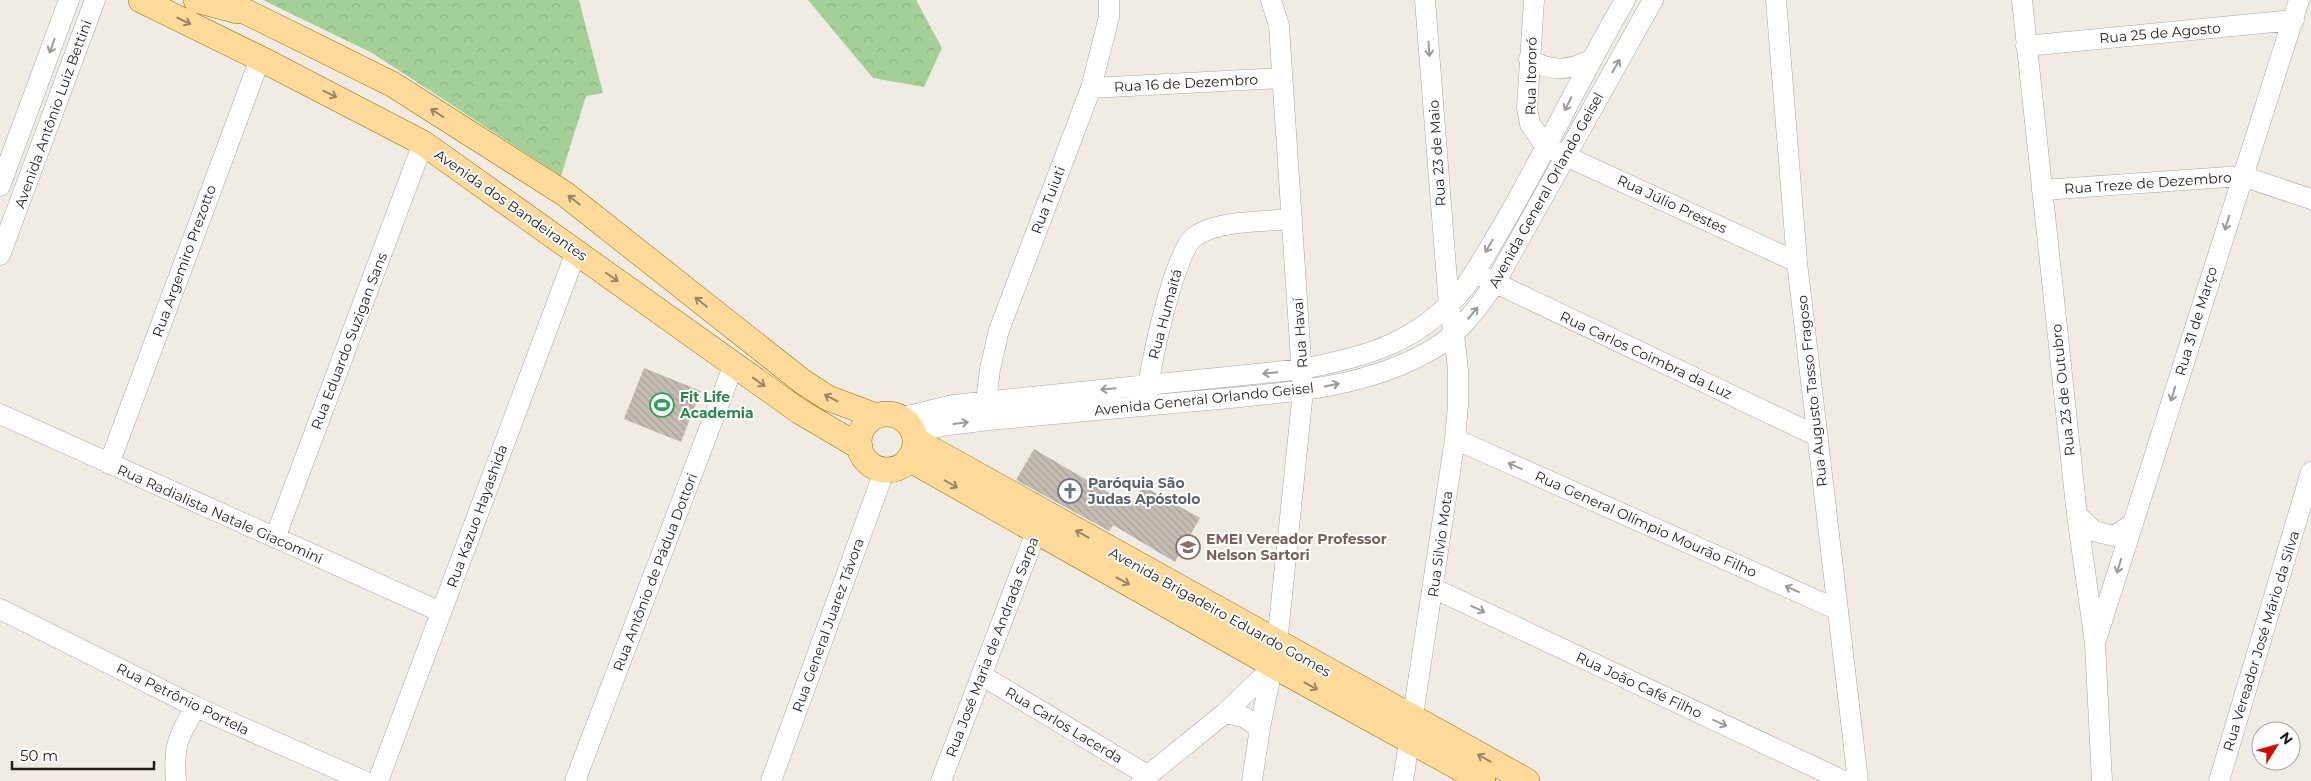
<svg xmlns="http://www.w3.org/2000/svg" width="2311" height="781" font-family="Montserrat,sans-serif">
<defs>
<pattern id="forest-crowns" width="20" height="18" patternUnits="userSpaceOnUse" patternTransform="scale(1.25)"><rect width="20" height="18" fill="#a4d098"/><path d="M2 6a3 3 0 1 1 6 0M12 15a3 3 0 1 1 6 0" fill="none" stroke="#8db283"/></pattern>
<pattern id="building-back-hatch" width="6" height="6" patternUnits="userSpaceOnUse" patternTransform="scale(1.25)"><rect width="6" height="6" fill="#c4bcb3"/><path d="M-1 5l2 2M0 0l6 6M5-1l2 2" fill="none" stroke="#a8a19a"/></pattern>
</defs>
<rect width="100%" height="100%" fill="#f0ece4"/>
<path fill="url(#forest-crowns)" d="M263,0H579L603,93L586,96L561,176L372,53Z
M808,0H916L942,48L924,87L873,78Z"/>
<path fill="url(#building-back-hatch)" d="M644,368L701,391L681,442L624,419Z
M1034,449L1131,506L1143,486L1200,518L1175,562L1113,525L1109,531L1016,480Z"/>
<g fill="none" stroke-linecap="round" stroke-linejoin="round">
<g stroke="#a5a5a5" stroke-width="21">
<path id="minor" d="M1534,0L1527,108L1530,124L1546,147L1797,262
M1776,0L1797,262L1858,781
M2022,0L2077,515L2095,643L2102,781
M2026,46L2294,20
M1529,59C1550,72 1569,71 1590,60
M1091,88L1282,78
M0,186L69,0
M2042,190L2242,176L2311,199
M0,255L95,0
M1483,277L1817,436
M1147,398C1148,371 1174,255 1193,238C1214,220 1264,222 1292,219
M986,401L990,369L999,330L1091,88L1109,17V0
M0,414L441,612
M900,418L953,405L1303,369C1371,355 1418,343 1465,287C1525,196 1570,95 1625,0
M914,433L941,426L989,420C1059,413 1128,407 1197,401C1277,393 1362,391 1433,349C1460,333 1477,309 1495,283L1653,0
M1455,439L1836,609
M109,464L260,59
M2077,515L2094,531L2114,536L2132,524
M275,538L423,143
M1433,588L1844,781
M0,609L196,707L364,781
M2097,637L2299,0
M981,675L1147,775
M1225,713L1244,717L1260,728
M176,781C173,747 178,735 196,707
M378,781L576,252
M575,781L734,364
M771,781L885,469
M941,781L1036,532L1043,520
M1141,781L1225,713L1274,666
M1252,781L1260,728L1277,644L1303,391L1279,26L1271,0
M1403,781L1455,439L1458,405V370L1454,334L1449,306L1425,0
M2219,781L2311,472"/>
</g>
<g stroke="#997000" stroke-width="26">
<path id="major" d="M141,0L265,61L423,143L799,411L860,447
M196,0L237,11
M222,0L392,84L565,194L803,382L828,398L876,416
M859 442a28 28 0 1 1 56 0a28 28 0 1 1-56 0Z
M915,440L1527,781
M909,459L1274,666L1483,781"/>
</g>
<use href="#minor" stroke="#fff" stroke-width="20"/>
<use href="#major" stroke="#feda9a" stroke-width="25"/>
</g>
<defs><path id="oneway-shaft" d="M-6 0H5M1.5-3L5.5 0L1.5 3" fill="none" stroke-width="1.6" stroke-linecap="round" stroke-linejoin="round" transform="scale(1.25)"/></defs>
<g stroke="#998562">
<use href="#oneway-shaft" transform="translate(184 21) rotate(26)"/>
<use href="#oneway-shaft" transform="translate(330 94) rotate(27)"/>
<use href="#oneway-shaft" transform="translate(437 113) rotate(-148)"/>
<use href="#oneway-shaft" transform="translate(574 200) rotate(-141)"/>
<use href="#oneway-shaft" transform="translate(612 277) rotate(35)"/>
<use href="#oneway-shaft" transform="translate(701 302) rotate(-141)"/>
<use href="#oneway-shaft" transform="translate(759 382) rotate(36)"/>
<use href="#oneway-shaft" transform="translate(831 398) rotate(-153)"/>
<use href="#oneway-shaft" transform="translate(951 484) rotate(30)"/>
<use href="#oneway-shaft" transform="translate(1082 534) rotate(-151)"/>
<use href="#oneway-shaft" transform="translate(1123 581) rotate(29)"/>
<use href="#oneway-shaft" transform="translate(1311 686) rotate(29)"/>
<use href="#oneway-shaft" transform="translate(1484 758) rotate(-151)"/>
</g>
<g stroke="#9a9a9a">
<use href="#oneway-shaft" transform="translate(52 46) rotate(110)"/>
<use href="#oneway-shaft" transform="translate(1429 49) rotate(86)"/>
<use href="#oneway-shaft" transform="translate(1616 66) rotate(-61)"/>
<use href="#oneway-shaft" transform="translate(1568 104) rotate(117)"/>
<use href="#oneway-shaft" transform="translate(2227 223) rotate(107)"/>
<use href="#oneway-shaft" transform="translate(1489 246) rotate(120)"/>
<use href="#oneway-shaft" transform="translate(1473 313) rotate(-50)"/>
<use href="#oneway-shaft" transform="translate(1270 373) rotate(174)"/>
<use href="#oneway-shaft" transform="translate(1332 385) rotate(-12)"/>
<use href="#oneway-shaft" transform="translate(1108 389) rotate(175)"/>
<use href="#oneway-shaft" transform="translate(2173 394) rotate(107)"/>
<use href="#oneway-shaft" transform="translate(961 423) rotate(-8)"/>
<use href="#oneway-shaft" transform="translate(1515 466) rotate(-156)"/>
<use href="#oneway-shaft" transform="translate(2119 566) rotate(107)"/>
<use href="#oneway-shaft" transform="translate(1792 589) rotate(-156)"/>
<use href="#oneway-shaft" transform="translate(1478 609) rotate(25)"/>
<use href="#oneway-shaft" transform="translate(1720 723) rotate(25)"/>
</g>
<defs>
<g id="stadium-ring" transform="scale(1.25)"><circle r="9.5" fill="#fff" stroke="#2e9e5b" stroke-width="1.5"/><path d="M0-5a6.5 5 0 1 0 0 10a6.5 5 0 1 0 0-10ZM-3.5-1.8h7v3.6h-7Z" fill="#2e9e5b"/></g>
<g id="church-ring" transform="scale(1.25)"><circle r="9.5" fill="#fff" stroke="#6b7280" stroke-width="1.5"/><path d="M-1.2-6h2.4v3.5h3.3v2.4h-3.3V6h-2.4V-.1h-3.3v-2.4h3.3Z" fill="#6b7280"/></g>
<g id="school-ring" transform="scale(1.25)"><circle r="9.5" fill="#fff" stroke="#8d6e63" stroke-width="1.5"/><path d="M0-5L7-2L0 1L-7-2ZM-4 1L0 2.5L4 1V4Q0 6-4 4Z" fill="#8d6e63"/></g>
</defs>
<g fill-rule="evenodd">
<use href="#stadium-ring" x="662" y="405"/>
<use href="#church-ring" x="1070" y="491"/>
<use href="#school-ring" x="1188" y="547"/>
</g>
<g text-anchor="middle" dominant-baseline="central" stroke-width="4" stroke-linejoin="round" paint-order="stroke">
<g font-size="14" fill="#1e1e1e" stroke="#fff">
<text transform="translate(2160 33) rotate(-5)">Rua 25 de Agosto</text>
<text transform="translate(1531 76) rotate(-89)">Rua Itororó</text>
<text transform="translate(1186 83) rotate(-3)">Rua 16 de Dezembro</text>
<text transform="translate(53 114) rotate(-70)">Avenida Antônio Luiz Bettini</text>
<text transform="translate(1437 153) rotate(-94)">Rua 23 de Maio</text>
<text transform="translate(2148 183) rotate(-4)">Rua Treze de Dezembro</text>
<text transform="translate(1546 190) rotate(-61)">Avenida General Orlando Geisel</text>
<text transform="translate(1048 200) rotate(-69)">Rua Tuiuti</text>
<text transform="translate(1672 204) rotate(25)">Rua Júlio Prestes</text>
<text transform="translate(511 205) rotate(35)">Avenida dos Bandeirantes</text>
<text transform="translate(184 261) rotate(-70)">Rua Argemiro Prezotto</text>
<text transform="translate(1165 314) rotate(-75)">Rua Humaitá</text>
<text transform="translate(2196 321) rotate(-73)">Rua 31 de Março</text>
<text transform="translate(1300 333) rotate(-94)">Rua Havaí</text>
<text transform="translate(349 341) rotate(-69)">Rua Eduardo Suzigan Sans</text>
<text transform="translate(1646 355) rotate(25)">Rua Carlos Coimbra da Luz</text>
<text transform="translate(2063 390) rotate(-96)">Rua 23 de Outubro</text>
<text transform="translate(1812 391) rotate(-96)">Rua Augusto Tasso Fragoso</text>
<text transform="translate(1204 399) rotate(-6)">Avenida General Orlando Geisel</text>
<text transform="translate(220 514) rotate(24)">Rua Radialista Natale Giacomini</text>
<text transform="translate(477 516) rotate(-70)">Rua Kazuo Hayashida</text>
<text transform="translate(1646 524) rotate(24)">Rua General Olímpio Mourão Filho</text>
<text transform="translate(1440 544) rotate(-82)">Rua Silvio Mota</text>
<text transform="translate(655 572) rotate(-69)">Rua Antônio de Pádua Dottori</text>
<text transform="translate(1220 612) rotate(29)">Avenida Brigadeiro Eduardo Gomes</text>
<text transform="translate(828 625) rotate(-70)">Rua General Juarez Távora</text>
<text transform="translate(2261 641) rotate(-73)">Rua Vereador José Mário da Silva</text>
<text transform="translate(992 647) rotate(-69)">Rua José Maria de Andrada Sarpa</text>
<text transform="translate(1639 685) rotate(25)">Rua João Café Filho</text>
<text transform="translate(183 699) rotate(26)">Rua Petrônio Portela</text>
<text transform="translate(1064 725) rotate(31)">Rua Carlos Lacerda</text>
</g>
<g font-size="14" font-weight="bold" fill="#27864d" stroke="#fff" text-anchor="start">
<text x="680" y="397">Fit Life<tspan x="680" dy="16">Academia</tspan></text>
</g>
<g font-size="14" font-weight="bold" fill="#5b616d" stroke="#fff" text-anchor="start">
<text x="1088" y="483">Paróquia São<tspan x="1088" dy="16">Judas Apóstolo</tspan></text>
</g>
<g font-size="14" font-weight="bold" fill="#785e54" stroke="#fff" text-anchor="start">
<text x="1206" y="539">EMEI Vereador Professor<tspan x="1206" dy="16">Nelson Sartori</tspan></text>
</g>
</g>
<g transform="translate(2276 746) rotate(53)"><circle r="24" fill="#ffffff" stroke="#a5a5a5"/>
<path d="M0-4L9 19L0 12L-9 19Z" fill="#cd0e00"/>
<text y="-8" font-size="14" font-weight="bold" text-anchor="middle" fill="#1e1e1e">N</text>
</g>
<path d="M12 761v8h142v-8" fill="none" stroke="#1e1e1e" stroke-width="2.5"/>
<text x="20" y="761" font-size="15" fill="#1e1e1e" stroke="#ffffff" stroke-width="4" paint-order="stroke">50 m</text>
</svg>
